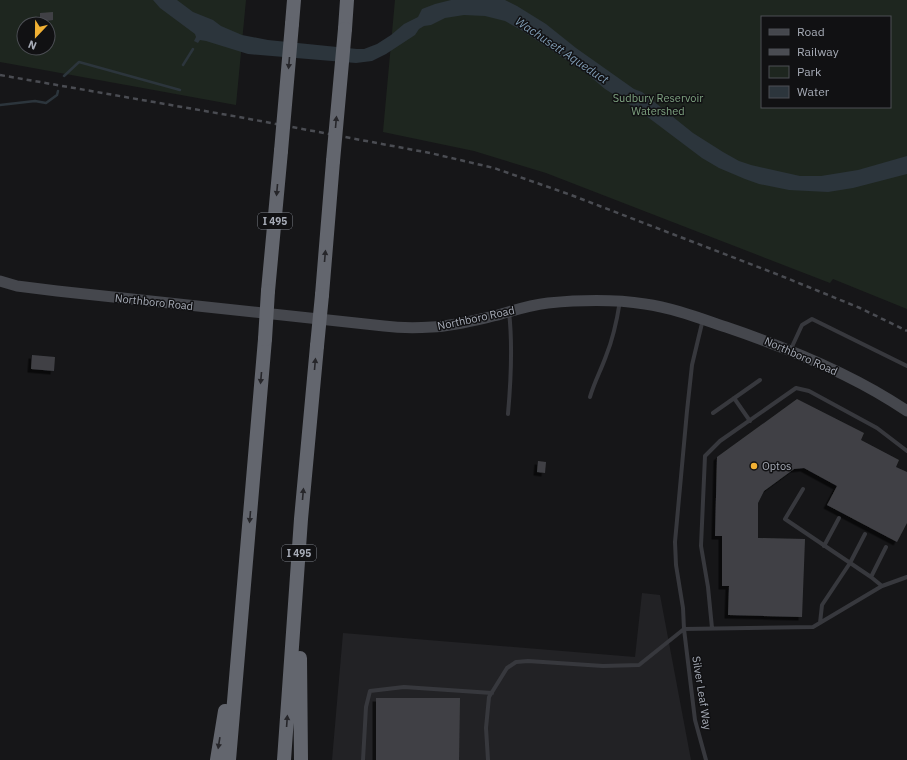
<svg xmlns="http://www.w3.org/2000/svg" width="907" height="760" font-family="'IBM Plex Sans',sans-serif">
<defs>
<filter id="shadow"><feDropShadow dx="-3.5" dy="3.5" stdDeviation="0" flood-color="#0009"/></filter>
</defs>
<rect width="100%" height="100%" fill="#161618"/>
<path fill="#222225" d="M642,593L660,595L691,760H332L343,633L635,657Z"/>
<path fill="#1e261f" fill-rule="evenodd" d="M0,0H246L236,105L0,62ZM24,24H48V48H24Z
M395,0H907V309L833,279L830,283L546,173L474,151L383,132ZM762,17H890V107H762Z"/>
<path fill="#2c353c" d="M153,0H177L193,12L213,20L221,26L242,35L268,40L357,49H364L377,44L391,35L404,24L418,17L422,9L435,4L451,0H505L517,6L546,24L576,48L634,89L642,92L693,133L723,152L739,161L751,165L800,176H821L858,170L907,156V174L853,188L828,192L789,190L759,184L745,179L719,168L702,158L641,112L605,89L586,73L521,30L505,21L485,16L464,15L445,18L431,25L424,26L419,29L415,35L386,54L372,61L356,63L248,54L206,41L200,40L198,43L194,41L196,37L195,34L160,8Z"/>
<g fill="none" stroke-linecap="round" stroke-linejoin="round">
<path stroke="#2c353c" stroke-width="2.5" d="M183,65L193,49
M64,76L79,62L180,90
M0,105L35,101L46,103L57,95L58,91"/>
</g>
<path fill="#404145" filter="url(#shadow)" d="M53,12V20L40,22V13Z
M32,355L55,357L54,371L31,369Z
M797,399L864,433L861,440L899,460L896,467L907,472V523L897,542L827,505L837,486L804,468L794,469L764,491L758,503V538L805,539L802,617L728,615L729,586H722V536H715L717,457Z
M538,461L546,462L545,473L537,472Z
M376,698H460L459,760H376Z"/>
<g fill="none" stroke-linecap="round" stroke-linejoin="round">
<path stroke="#37383d" stroke-width="4" d="M703,319L692,365L687,411L675,542L676,565L683,608L684,629L695,720L706,760
M790,351L802,325L812,319L907,366
M590,397C594,383 601,370 606,356C613,339 617,320 620,301
M734,398L750,421
M713,413L760,380
M508,414C511,380 513,346 509,312
M803,489L785,519L871,577L882,586
M824,546L839,518
M871,577L886,547
M820,623L822,605L850,563L865,534
M712,628L708,587L701,546L705,456L720,441L796,388L809,391L877,428L907,451
M363,760L366,707L370,691L404,687L492,693
M488,760L486,728L489,697L507,668L516,662L528,661L603,666L639,665L684,629L813,627L882,586L907,577"/>
<path stroke="#45474d" stroke-width="11" d="M0,281L17,286L57,291L384,326C400,328 416,328 432,327C454,326 476,320 498,315C514,310 531,305 548,303C580,300 613,299 645,304C673,308 699,318 726,327C788,348 853,374 907,411"/>
<path stroke="#63666e" stroke-width="14" d="M292,24L294,0
M345,29L347,0
M268,291L281,151
M322,295L333,161
M300,658L301,760
M217,760L225,711
M229,760L265,339
M284,760L301,519L317,346"/>
<path stroke="#4a4c52" stroke-width="2.5" stroke-dasharray="5 4" stroke-linecap="butt" d="M0,75L239,117L430,153L494,168L571,195L779,275L860,308L907,331"/>
<path stroke="#63666e" stroke-width="14" d="M281,151L292,24
M333,161L345,29
M265,339L268,291
M317,346L322,295"/>
</g>
<defs><path id="oneway-solid" d="M-6-.8H1V-3.2L6.5 0L1 3.2V.8H-6Z"/></defs>
<g fill="#26262a">
<use href="#oneway-solid" transform="translate(289 63) rotate(95)"/>
<use href="#oneway-solid" transform="translate(336 122) rotate(-85)"/>
<use href="#oneway-solid" transform="translate(277 190) rotate(95)"/>
<use href="#oneway-solid" transform="translate(325 256) rotate(-85)"/>
<use href="#oneway-solid" transform="translate(315 364) rotate(-85)"/>
<use href="#oneway-solid" transform="translate(261 378) rotate(95)"/>
<use href="#oneway-solid" transform="translate(303 494) rotate(-85)"/>
<use href="#oneway-solid" transform="translate(250 517) rotate(95)"/>
<use href="#oneway-solid" transform="translate(287 721) rotate(-86)"/>
<use href="#oneway-solid" transform="translate(219 743) rotate(99)"/>
</g>
<circle fill="#f2b134" stroke="#111113" stroke-width="1.5" cx="754" cy="466" r="4"/>
<g text-anchor="middle" dominant-baseline="central" stroke-width="3" stroke-linejoin="round" paint-order="stroke">
<g fill="#111113" stroke="#7b7e86" stroke-width="1">
<rect x="258" y="213" width="34" height="16" rx="3"/>
<rect x="282" y="545" width="34" height="16" rx="3"/>
</g>
<g font-size="10" font-weight="bold" fill="#a8adb8">
<text x="275" y="221">I 495</text>
<text x="299" y="553">I 495</text>
</g>
<g font-size="11" fill="#7fa381" stroke="#111113">
<text x="658" y="98">Sudbury Reservoir<tspan x="658" dy="13">Watershed</tspan></text>
</g>
<g font-size="11" fill="#a8adb8" stroke="#111113">
<text transform="translate(154 302) rotate(6)">Northboro Road</text>
<text transform="translate(476 318) rotate(-12)">Northboro Road</text>
<text transform="translate(801 356) rotate(24)">Northboro Road</text>
<text transform="translate(702 693) rotate(81)">Silver Leaf Way</text>
</g>
<g font-size="11" fill="#a8adb8" stroke="#111113" text-anchor="start">
<text x="762" y="466">Optos</text>
</g>
<g font-size="12" font-style="italic" fill="#7f9bb3" stroke="#111113">
<text transform="translate(562 50) rotate(34)">Wachusett Aqueduct</text>
</g>
</g>
<rect x="761" y="16" width="130" height="92" fill="#111113" stroke="#4d4f55"/>
<rect x="769" y="29" width="20" height="6" fill="#45474d" stroke="#4d4f55"/>
<text x="797" y="36" font-size="12" fill="#a8adb8">Road</text>
<rect x="769" y="49" width="20" height="6" fill="#4a4c52" stroke="#4d4f55"/>
<text x="797" y="56" font-size="12" fill="#a8adb8">Railway</text>
<rect x="769" y="66" width="20" height="12" fill="#1e261f" stroke="#4d4f55"/>
<text x="797" y="76" font-size="12" fill="#a8adb8">Park</text>
<rect x="769" y="86" width="20" height="12" fill="#2c353c" stroke="#4d4f55"/>
<text x="797" y="96" font-size="12" fill="#a8adb8">Water</text>
<g transform="translate(36 36) rotate(202)"><circle r="19" fill="#111113" stroke="#4d4f55"/>
<path d="M0-3L7 15L0 10L-7 15Z" fill="#f2b134"/>
<text y="-6" font-size="11" font-weight="bold" text-anchor="middle" fill="#a8adb8">N</text>
</g>
</svg>
